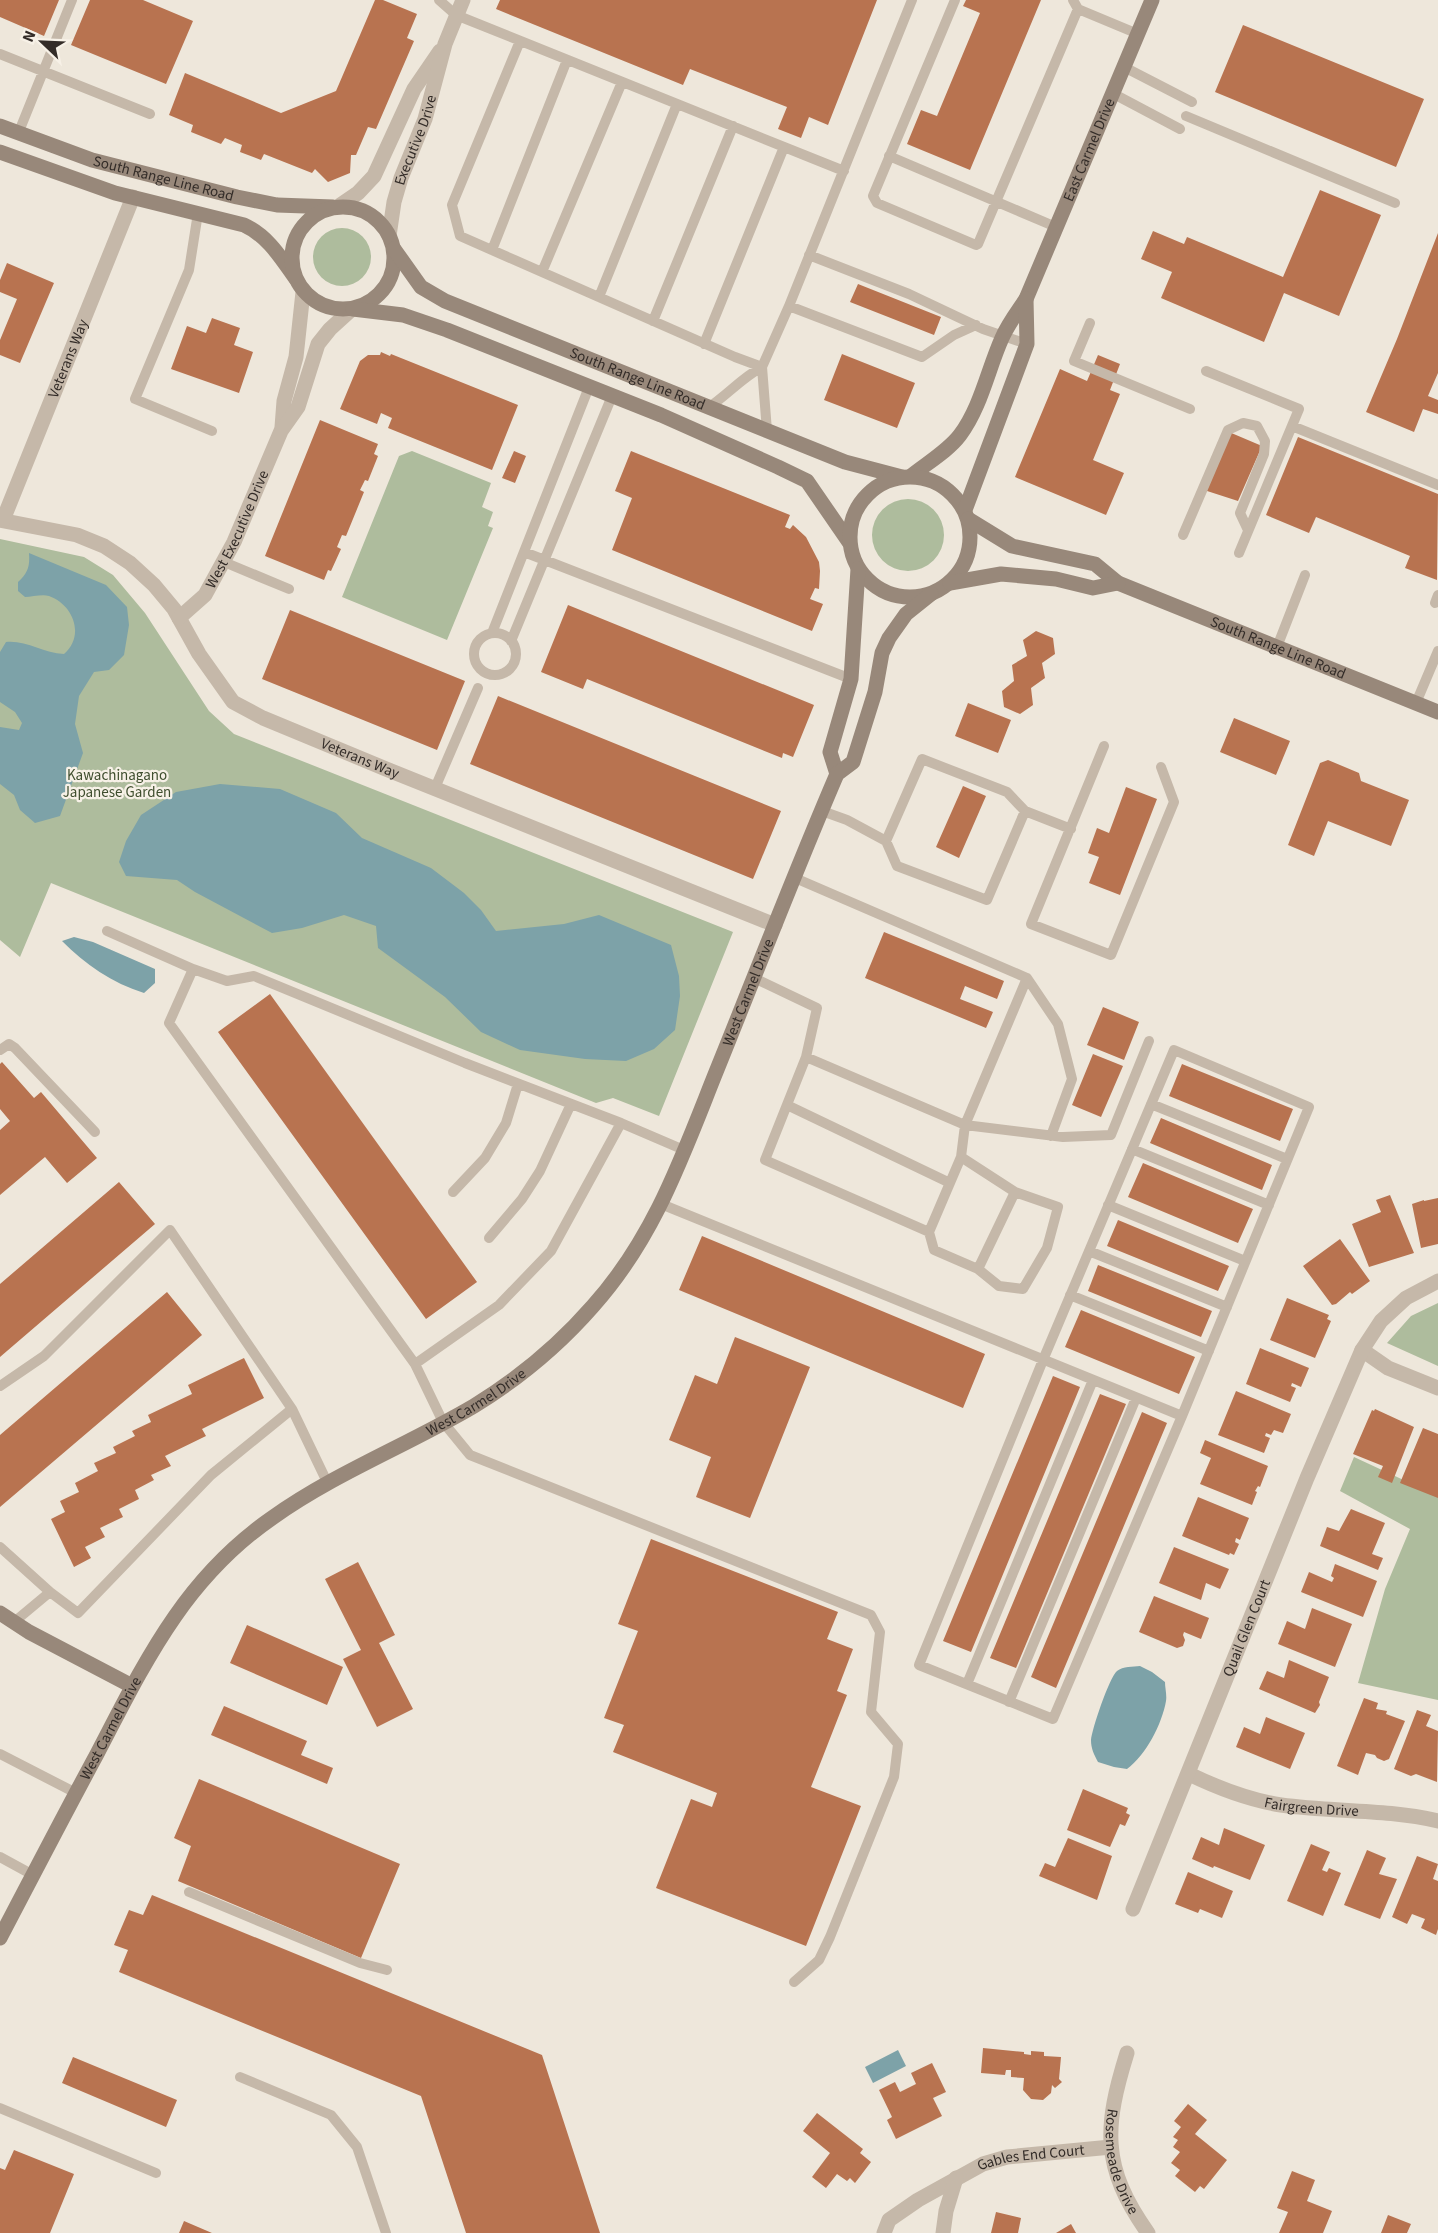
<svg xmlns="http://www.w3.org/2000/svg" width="1438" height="2233" font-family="'Source Sans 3',sans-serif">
<rect width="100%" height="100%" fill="#eee7db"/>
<path fill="#aebc9d" d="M313 257a29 29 0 1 1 58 0a29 29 0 1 1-58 0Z
M412,451L491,483L482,507L493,512L488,526L493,528L447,640L342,597L399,456Z
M872 535a36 36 0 1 1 72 0a36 36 0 1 1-72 0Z
M0,539L84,557L113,575L145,613L209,711L234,734L733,932L659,1116L613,1098L596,1103L51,883L20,957L0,940Z
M1438,1303V1366L1387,1343L1411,1316Z
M1354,1457L1438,1496V1700L1358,1683L1385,1589L1410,1529L1340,1491Z"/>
<path fill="#7da2a8" d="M29,553L106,585L127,607L129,625L124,655L109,670L94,672L79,696L75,724L83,753L60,816L35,823L20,810L14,795L0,784V727L19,730L22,723L15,712L0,702V652L6,642C26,640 43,653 64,654C85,636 74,605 49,596C42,594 32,597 25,597L18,591V582C28,573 30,566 29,553Z
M220,784L280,789L336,813L362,838L431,868L464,893L481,910L496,931L564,924L599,915L671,945L679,976L680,996L675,1030L654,1049L626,1061L585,1059L520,1050L481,1032L445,997L378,948L376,926L344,915L302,928L272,933L195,892L177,880L126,876L119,862L126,841L141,815L176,792Z
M74,937L93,942L155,969V983L144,993C112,983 85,964 62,941Z
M1140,1666L1152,1672L1165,1682C1165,1688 1167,1695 1166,1701C1162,1724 1146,1755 1127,1769L1114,1767L1098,1762C1094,1754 1091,1749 1091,1740C1092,1729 1109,1678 1117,1671C1123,1666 1133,1667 1140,1666Z
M898,2050L906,2066L873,2083L865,2067Z"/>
<path fill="#b87350" d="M0,0H59L44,36L0,17Z
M90,0H143L193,21L166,84L71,45Z
M375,0H383L417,14L407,38L414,41L376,129L368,127L356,155H351L350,173L328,182L315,169L312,173L264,154L261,160L240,152L242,145L225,138L221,144L191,132L193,125L169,115L185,73L281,113L336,91Z
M500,0H877L828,125L809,117L801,138L778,129L787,107L690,69L683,85L496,9Z
M966,0H1041L970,170L907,144L921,110L937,116L980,13L963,6Z
M1243,25L1424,99L1396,167L1215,92Z
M1320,190L1381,215L1339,316L1284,293L1264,342L1161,298L1172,272L1141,259L1153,231L1184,244L1187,237L1283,277Z
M1438,233V373L1428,396L1438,400V414L1423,409L1414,432L1366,412L1397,339Z
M7,263L54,283L20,363L0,355V340L17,299L0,292V280Z
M858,284L941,317L934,335L850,302Z
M212,318L240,328L234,345L253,352L239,393L171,369L187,326L206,333Z
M381,352L390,356L391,354L518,405L492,470L388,428L392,418L381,413L377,424L340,409L360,361L368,355H380Z
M842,354L915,383L897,428L824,400Z
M1098,355L1120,364L1110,390L1120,394L1093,460L1124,473L1106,515L1015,477L1060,369L1087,381Z
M320,420L378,444L374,454L378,456L368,481L365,480L360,490L364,492L346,536L342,535L337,547L341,549L331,571L328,570L324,580L265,556Z
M1229,432L1262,446L1238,501L1204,490Z
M1298,437L1438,494L1437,580L1405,568L1410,556L1316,517L1309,533L1266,515Z
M514,451L526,456L515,483L502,478Z
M631,451L790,515L785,527L790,529L793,525L806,537L819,562L820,571L819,589L815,588L810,599L823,604L812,631L612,550L632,498L615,491Z
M568,605L814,705L793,757L783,753L782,758L587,679L583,689L541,672Z
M290,610L465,681L437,750L262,679Z
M1036,631L1053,638L1055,654L1042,663L1045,678L1031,688L1033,705L1020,714L1004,707L1002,691L1014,681L1012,665L1027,656L1023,640Z
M498,696L781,811L753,879L470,764Z
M968,703L1011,720L998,753L955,736Z
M1234,718L1290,741L1276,775L1220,752Z
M1328,760L1359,773L1361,781L1409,800L1391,846L1328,821L1314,856L1288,845L1320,763Z
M963,786L986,796L959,858L936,847Z
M1126,787L1157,799L1120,895L1089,883L1099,857L1088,853L1097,828L1109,833Z
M884,932L1004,981L997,999L965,986L960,999L993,1012L986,1028L865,978Z
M270,994L477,1282L426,1319L218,1032Z
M1103,1007L1139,1022L1124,1060L1087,1045Z
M1093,1054L1123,1066L1101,1117L1072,1105Z
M2,1062L34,1098L41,1092L97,1158L67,1183L45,1157L0,1195V1130L10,1121L0,1109V1064Z
M1182,1064L1293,1109L1280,1141L1169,1096Z
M1161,1118L1272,1165L1262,1190L1150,1143Z
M1143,1163L1253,1209L1238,1243L1128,1197Z
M119,1182L155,1224L0,1357V1284Z
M1390,1195L1414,1253L1369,1267L1352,1224L1381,1212L1376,1200Z
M1438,1198V1244L1421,1248L1412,1204L1424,1200V1201Z
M1118,1220L1229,1266L1218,1291L1107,1246Z
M702,1236L985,1354L963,1408L679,1290Z
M1340,1239L1370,1281L1352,1294L1350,1292L1336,1304L1332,1305L1303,1266Z
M1098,1265L1212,1311L1201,1337L1088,1291Z
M167,1292L202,1335L0,1507V1435Z
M1287,1298L1329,1315L1327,1319L1331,1321L1315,1358L1270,1340Z
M1081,1310L1195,1357L1179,1394L1065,1347Z
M735,1337L810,1367L750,1518L696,1497L711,1457L669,1440L695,1375L717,1384Z
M1260,1348L1309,1368L1301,1387L1292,1383L1291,1386L1296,1388L1290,1402L1246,1384Z
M244,1358L264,1398L202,1429L206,1436L165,1456L171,1466L151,1475L154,1480L135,1490L139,1499L119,1509L123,1517L100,1528L105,1537L85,1547L91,1558L74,1567L51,1519L65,1512L60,1501L79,1492L75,1483L98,1471L94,1463L116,1453L113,1447L135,1436L132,1431L151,1422L148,1415L192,1394L188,1385Z
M1053,1376L1080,1387L971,1652L943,1641Z
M1236,1391L1291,1414L1283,1433L1274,1430L1271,1435L1266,1433L1265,1436L1270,1438L1264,1453L1218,1435Z
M1100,1394L1126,1404L1016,1668L990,1658Z
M1375,1409L1414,1427L1392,1483L1378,1477L1383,1466L1353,1454L1372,1410L1374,1411Z
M1142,1412L1167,1423L1056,1688L1031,1677Z
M1423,1428L1438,1434V1498L1400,1483Z
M1205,1440L1268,1466L1260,1487L1258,1486L1255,1491L1257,1492L1252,1505L1200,1484L1211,1458L1200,1453Z
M1198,1497L1249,1518L1240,1540L1236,1538L1235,1542L1239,1544L1234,1555L1230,1553L1229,1555L1182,1536Z
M1351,1509L1385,1523L1372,1554L1383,1558L1378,1570L1320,1546L1327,1527L1339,1531Z
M651,1539L838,1612L827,1639L853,1649L837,1691L847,1695L811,1787L861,1806L806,1946L656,1888L691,1799L712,1807L717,1793L613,1752L624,1725L604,1718L638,1631L618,1624Z
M1174,1547L1229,1569L1220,1589L1206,1583L1201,1600L1159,1583Z
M358,1562L395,1635L379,1643L413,1709L377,1727L343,1659L361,1650L325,1579Z
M1335,1564L1377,1581L1363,1617L1301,1592L1309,1572L1332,1582L1334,1578L1331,1576Z
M1154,1596L1209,1618L1201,1639L1184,1632L1183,1635L1185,1640L1183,1646L1177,1648L1139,1632Z
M1312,1608L1352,1624L1335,1667L1278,1644L1287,1621L1305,1629Z
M247,1625L343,1667L327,1705L230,1663Z
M1289,1660L1329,1677L1319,1702L1320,1705L1315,1713L1259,1689L1267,1671L1284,1678Z
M1364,1698L1378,1703L1376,1709L1387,1711L1386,1714L1405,1721L1389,1759L1384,1761L1377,1758L1375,1755L1366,1753L1358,1775L1337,1766Z
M224,1706L307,1741L301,1755L333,1768L327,1784L211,1735Z
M1417,1710L1431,1715L1426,1726L1438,1731L1437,1782L1416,1774L1411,1776L1394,1769Z
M1266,1717L1305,1733L1290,1769L1236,1747L1244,1727L1260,1734Z
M199,1779L400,1864L361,1958L178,1881L191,1846L174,1838Z
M1083,1789L1128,1808L1126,1813L1130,1815L1125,1826L1120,1824L1110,1847L1067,1830Z
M1224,1828L1265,1845L1250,1880L1214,1866L1213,1868L1192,1859L1201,1837L1219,1845Z
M1068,1838L1112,1856L1097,1900L1039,1876L1045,1863L1055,1867Z
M1311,1844L1330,1852L1322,1870L1327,1872L1329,1868L1341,1873L1323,1916L1287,1901Z
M1367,1850L1386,1858L1379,1874L1397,1879L1380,1919L1344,1905Z
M1417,1856L1438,1864L1433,1879L1438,1881V1929L1436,1935L1421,1928L1425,1919L1412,1914L1407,1924L1392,1917Z
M1188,1872L1233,1891L1222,1918L1200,1909L1198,1913L1175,1904Z
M152,1895L542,2055L600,2233H466L421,2096L119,1972L128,1950L114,1945L129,1910L143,1915Z
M983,2048L1024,2052V2054L1031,2055V2051L1044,2052V2056L1061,2057L1059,2079L1062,2082L1055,2088L1052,2085L1051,2093L1043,2100L1031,2099L1023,2090L1024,2078L1011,2077V2070H1006L1005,2075L981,2073Z
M73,2057L177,2100L166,2127L62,2083Z
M932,2063L946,2092L933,2098L942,2116L896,2139L887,2120L892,2117L879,2090L895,2082L900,2092L916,2084L911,2073Z
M1188,2104L1207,2120L1195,2134L1227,2160L1204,2189L1200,2186L1195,2192L1175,2176L1180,2170L1171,2163L1180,2152L1173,2147L1178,2140L1173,2137L1181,2127L1174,2121Z
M817,2113L863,2149L860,2153L871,2162L855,2183L850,2178L847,2181L837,2174L826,2188L812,2177L830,2153L803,2131Z
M14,2150L74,2174L50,2233H0V2168L5,2170Z
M1292,2171L1315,2180L1307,2201L1332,2211L1323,2233H1279L1288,2212L1277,2208Z
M996,2212L1021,2218L1018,2233H991Z
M1388,2215L1411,2224L1407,2233H1381Z
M184,2221L212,2233H179Z
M1071,2224L1076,2233H1056Z"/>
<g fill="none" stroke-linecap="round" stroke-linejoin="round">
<path stroke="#c5b8a9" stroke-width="10" d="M439,0L456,15L844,171
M955,0L873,196L877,203L976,245L978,244L1078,9
M1073,0L1078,9L1138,34
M520,41L452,205L460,236L735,357L762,367
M0,54L150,114
M1124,67L1192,102
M1112,93L1180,129
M1186,116L1395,203
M18,134L72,0
M889,156L1056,227
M198,213L189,270L135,399L212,431
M492,250L567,60
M809,255L909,294L983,329L1027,344
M542,272L622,82
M599,297L677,104
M789,306L912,0
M653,321L733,126
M1090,323L1074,361L1190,409
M704,344L784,147
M1206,371L1299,409L1239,553
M708,408C727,395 742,378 762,367
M1292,426L1438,485
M767,431L762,367L789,306L922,357L954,335L976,325
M1183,535L1228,430L1243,423L1257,426L1265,441L1264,454L1240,513L1248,530
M524,552L851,679
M224,562L289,589
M1435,603L1438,595
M492,633L589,387
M474 654a21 21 0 1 1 42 0a21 21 0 1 1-42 0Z
M511,641L612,396
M1277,647L1305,575
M1416,703L1438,651
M1104,746L1031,924L1111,955L1174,802L1161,767
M435,788L478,688
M822,811L847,820L886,841L897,866L987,900L1025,811
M886,841L922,759L1007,792L1025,811L1071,829
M107,931L193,969L169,1023L415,1364L443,1422L470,1455L871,1615L880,1632L871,1712L898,1744L894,1777L830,1937L819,1960L794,1982
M193,969L227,981L254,976L465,1063L621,1123
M754,978L817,1008L806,1057L965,1125L1027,978L795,878
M1027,978L1058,1024L1072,1079L1051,1136
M0,1050L9,1044L15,1048L95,1132
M1174,1050L1309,1107L1182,1416L1053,1719L919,1665L1043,1360Z
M806,1057L765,1160L929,1232L961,1157L965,1125L1063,1137L1111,1135L1149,1041
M1151,1104L1287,1159
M787,1105L950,1183
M1132,1149L1269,1205
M453,1192L485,1158L506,1123L518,1084
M661,1204L1182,1416
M1108,1205L1245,1261
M929,1232L934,1250L978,1269L999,1286L1023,1289L1047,1248L1058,1207L1015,1192L961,1157
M489,1238L522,1199L540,1171L571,1104
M1089,1251L1227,1307
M978,1269L1015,1192
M1070,1295L1209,1351
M415,1364L499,1305L551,1251L621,1123L684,1150
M0,1386L44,1356L170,1230L292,1409L211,1475L78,1613L50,1592L14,1622
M292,1409L328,1484
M0,1547L50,1592
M967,1684L1093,1380
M1009,1702L1136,1398
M0,1754L76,1793
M0,1857L33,1875
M189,1892L360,1963L387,1970
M240,2077L331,2115L357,2147L386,2233
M0,2108L156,2173"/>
<g stroke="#c5b8a9" stroke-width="15">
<path d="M339,206L358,193L374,176L414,89L440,51"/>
<path id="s1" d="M389,236L394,202L401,178L425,119L445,44L463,0"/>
<path d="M282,427L284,401L296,357L303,292"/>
<path id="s2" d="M0,520L77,535L104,546L130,563L154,585L174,609L199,654L233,702L263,718L386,769L775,925"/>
<path id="s3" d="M3,520L133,197"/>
<path id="s4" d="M179,618L205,595L234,542L281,431L298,407L318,344L330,329L352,309"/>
<path d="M1362,1350L1388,1368L1438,1388"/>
<path id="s5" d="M1189,1774C1218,1788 1249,1800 1281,1805C1333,1812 1387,1809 1438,1821"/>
<path id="s6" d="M1133,1909L1307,1478L1362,1350L1381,1321L1406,1298L1438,1281"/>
<path id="s7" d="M1127,2053C1104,2127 1101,2167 1148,2233"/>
<path id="s8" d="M884,2233L889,2220L918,2200L983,2164L1007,2157L1111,2147"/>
<path d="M943,2233L946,2211L956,2178"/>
</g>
<g stroke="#98887a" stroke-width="15">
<path id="s9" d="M0,126L92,160L237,197L277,205L333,207"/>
<path d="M0,152L115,193L244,225C268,236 281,258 296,279"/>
<circle cx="343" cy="258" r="51"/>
<path id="s10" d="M394,249L421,287L445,301L845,462L902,477"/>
<path d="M353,309L403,315L447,330L661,415L778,467L807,481L849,542"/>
<path id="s11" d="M911,476C927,463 948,451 960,435C981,407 988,369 1002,338C1008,324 1018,311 1026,299L1152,0"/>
<circle cx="910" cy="537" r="60"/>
<path d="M965,510L1027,344L1026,299"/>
<path id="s12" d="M968,519L1012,546L1095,564L1118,583L1438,712"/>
<path d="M950,583L1001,574L1056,579L1093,588L1118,583"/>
<path d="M837,774L830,752L851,679L858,569"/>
<path d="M0,1613L29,1632L132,1686"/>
<path id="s13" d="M0,1938C32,1877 64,1815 97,1754C145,1662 184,1579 272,1518C335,1473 408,1445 474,1406C518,1379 559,1345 593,1306C653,1239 681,1160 714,1077C755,976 794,874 837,774L853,762L875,692L882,653L889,638L906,614L931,594"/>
</g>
</g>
<g text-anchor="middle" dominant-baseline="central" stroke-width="4.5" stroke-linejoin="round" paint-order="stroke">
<g font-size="15" fill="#332c28" stroke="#f7f1e7">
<text stroke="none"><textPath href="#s1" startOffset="100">Executive Drive</textPath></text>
<text stroke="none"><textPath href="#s11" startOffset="378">East Carmel Drive</textPath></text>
<text stroke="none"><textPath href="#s9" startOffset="172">South Range Line Road</textPath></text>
<text stroke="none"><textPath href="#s3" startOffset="174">Veterans Way</textPath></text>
<text stroke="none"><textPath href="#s10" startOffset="282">South Range Line Road</textPath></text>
<text stroke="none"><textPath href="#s4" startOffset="108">West Executive Drive</textPath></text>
<text stroke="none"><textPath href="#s12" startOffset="339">South Range Line Road</textPath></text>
<text stroke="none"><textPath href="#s2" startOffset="452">Veterans Way</textPath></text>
<text stroke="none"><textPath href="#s13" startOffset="1244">West Carmel Drive</textPath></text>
<text stroke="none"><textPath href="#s13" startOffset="740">West Carmel Drive</textPath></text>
<text stroke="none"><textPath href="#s6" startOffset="303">Quail Glen Court</textPath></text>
<text stroke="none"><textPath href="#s13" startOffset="237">West Carmel Drive</textPath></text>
<text stroke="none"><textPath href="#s5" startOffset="128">Fairgreen Drive</textPath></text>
<text stroke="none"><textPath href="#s8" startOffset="172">Gables End Court</textPath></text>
<text stroke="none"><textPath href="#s7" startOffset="112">Rosemeade Drive</textPath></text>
</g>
<g font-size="15" fill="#3f4e2e" stroke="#f7f1e7">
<text x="117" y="775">Kawachinagano<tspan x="117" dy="17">Japanese Garden</tspan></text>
</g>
</g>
<g transform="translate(42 42) rotate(293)" stroke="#f7f1e7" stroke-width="4.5" paint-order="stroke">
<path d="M0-4.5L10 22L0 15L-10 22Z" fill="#332c28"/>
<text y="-9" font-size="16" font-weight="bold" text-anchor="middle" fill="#332c28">N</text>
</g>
</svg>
